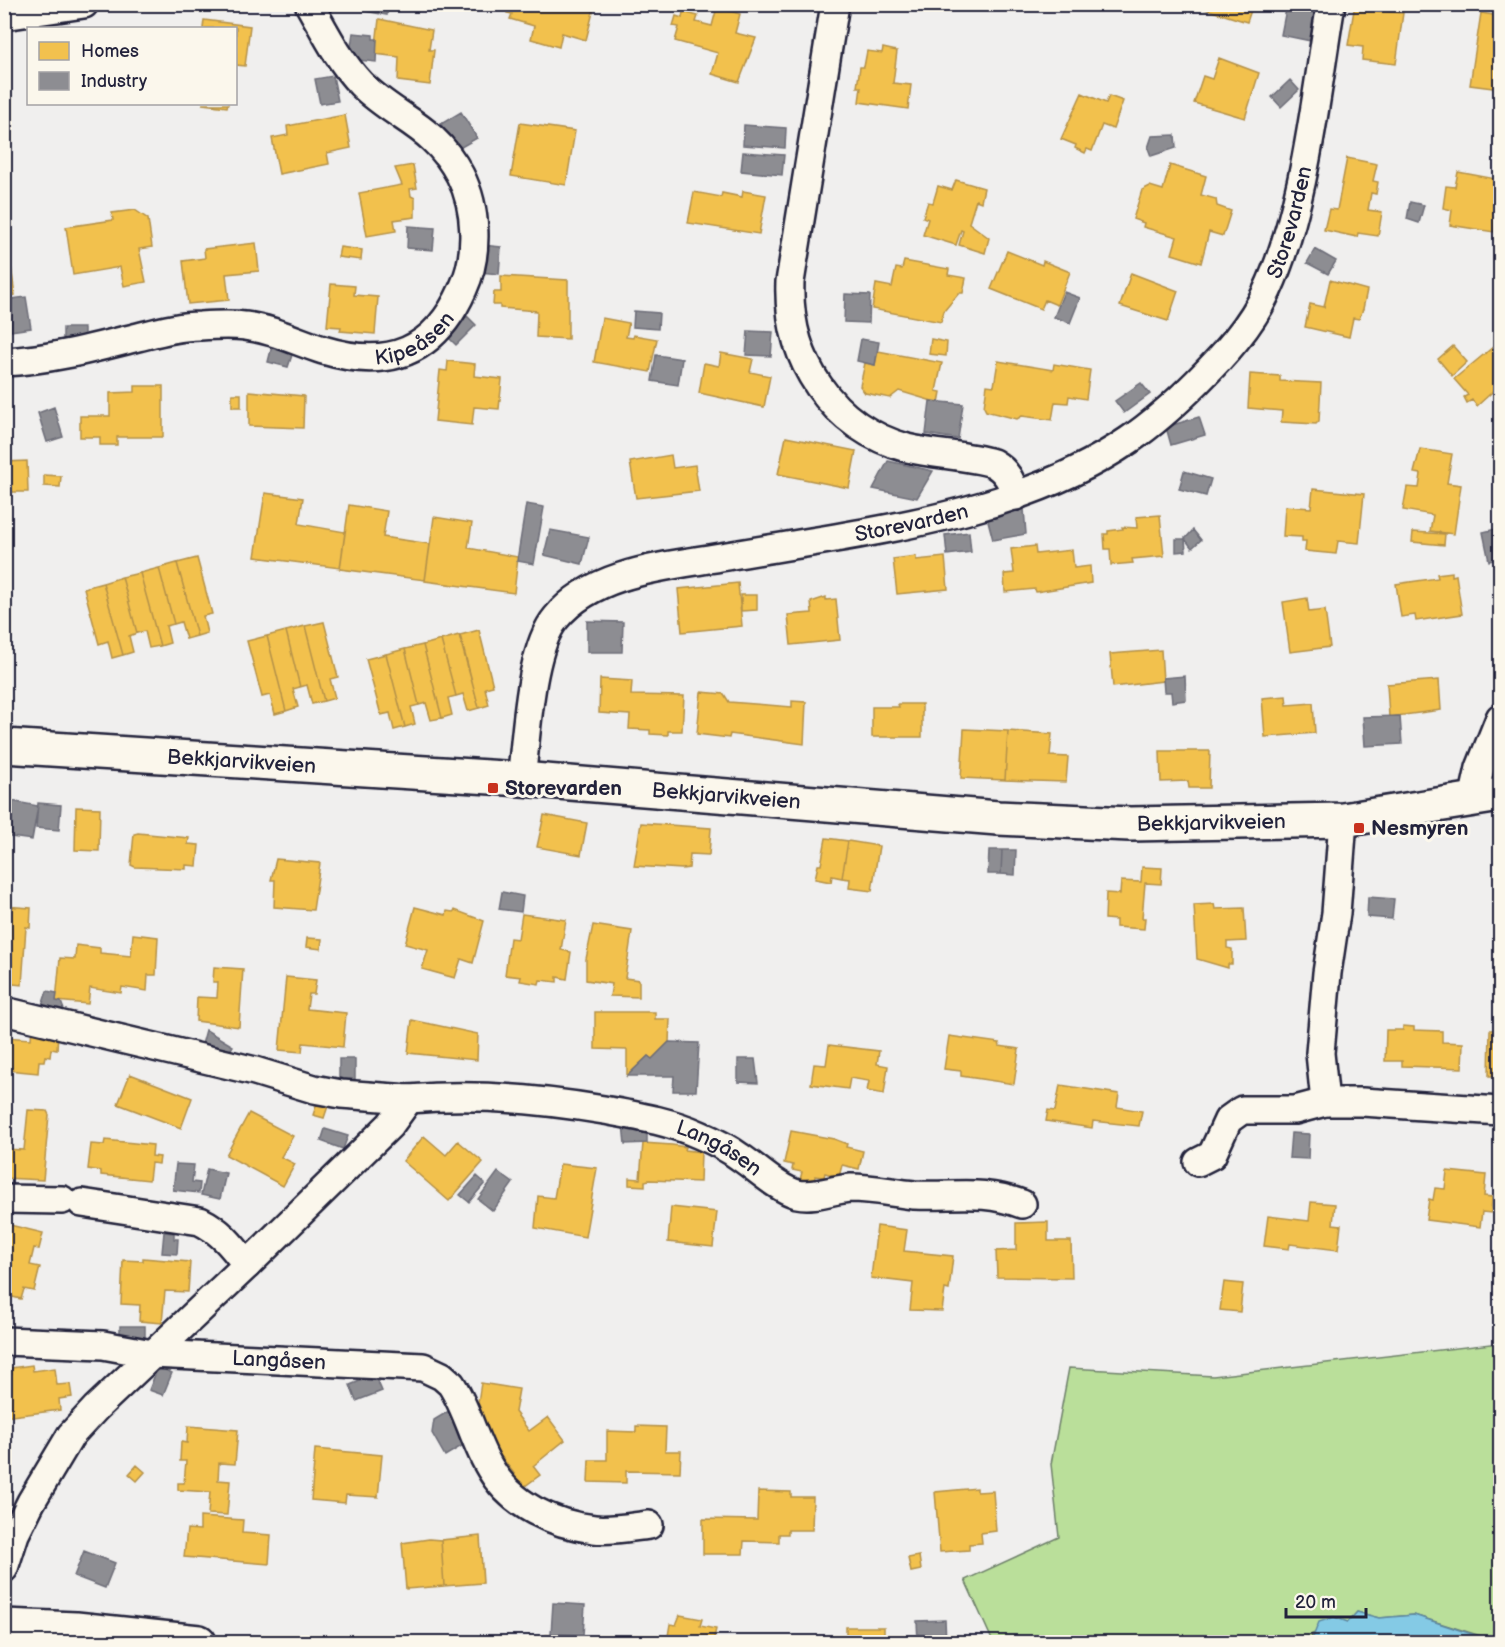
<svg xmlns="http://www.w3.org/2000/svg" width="1505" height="1647" font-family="'Balsamiq Sans',sans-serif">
<rect width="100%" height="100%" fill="#f0efee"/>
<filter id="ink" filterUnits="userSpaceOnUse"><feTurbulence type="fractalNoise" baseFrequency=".0167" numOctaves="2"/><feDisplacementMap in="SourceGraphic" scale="12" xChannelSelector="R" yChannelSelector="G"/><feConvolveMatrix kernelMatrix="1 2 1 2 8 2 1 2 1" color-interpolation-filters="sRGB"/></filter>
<g filter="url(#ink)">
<path fill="#badf9a" stroke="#6e806a" stroke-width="1.5" d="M1500,1343V1642L1414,1615L1379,1618L1357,1612L1348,1622L1312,1634L1311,1642H993L965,1580L1059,1537L1051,1464L1069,1368L1213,1376Z"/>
<path fill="#84cae5" stroke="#5d87a1" stroke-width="1.5" d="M1357,1612L1379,1618L1414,1615L1496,1642H1311L1319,1622L1334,1617L1348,1622Z"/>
<path fill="#f2c14e" stroke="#b49148" stroke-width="1.5" d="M509,4H595L586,40L562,33L559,47L531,39L534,26L510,19L512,14L507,13Z
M1207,4H1253L1247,22L1205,9Z
M1355,4H1375L1374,10L1403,13L1396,64L1362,60L1363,47L1348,45Z
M717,7L740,14L735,33L756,38L739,82L712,74L718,53L675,41L679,27L673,26L676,16L682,18L683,12L698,16L696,22L712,26Z
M1481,13L1500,16V89L1470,85Z
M379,19L432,30L429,50H434L430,85L398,81L399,57L375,54Z
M204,20L250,26L245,66L236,65V28H203Z
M883,48L897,51L893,83L911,85L908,109L859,102L861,87H857L860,67H864L867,51L882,53Z
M1219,58L1259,73L1245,118L1194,103L1203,76L1212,79Z
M1082,93L1106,103L1109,96L1123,101L1113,129L1102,125L1092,151L1087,149L1085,153L1075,148L1076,145L1061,139Z
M202,104H228L227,107Z
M345,115L351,148L327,153L329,164L279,174L272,138L288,135L287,126Z
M520,123L575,131L566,185L511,176Z
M1347,158L1377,164L1373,181L1378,182L1376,194L1371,193L1368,210L1382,212L1378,236L1358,233L1357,237L1324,230L1329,209L1337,210Z
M413,165L417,188L410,189L411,196L415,198V217L394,220L396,231L367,236L359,193L402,185L395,168Z
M1170,165L1206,176L1201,195L1216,199L1217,206L1231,211L1223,236L1209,232L1201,263L1172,254L1177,237L1143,227L1144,223L1133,219L1142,190L1150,186L1163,190Z
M1458,172L1496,179L1493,194L1499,195L1494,232L1450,225L1452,210L1443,208L1446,186L1455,187Z
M956,180L984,188L981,202L976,200L969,223L989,238L985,253L959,245L963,231L961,230L956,245L923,235L928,219L923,217L928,202L933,203L938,186L952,190Z
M743,191L766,195L759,234L688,223L694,192L721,197L722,193L742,197Z
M135,210L148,219L152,247L139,249L146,282L124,286L120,267L73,275L66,227L113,220L112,213Z
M4,215L15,295L4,296Z
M256,243L259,271L226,274L229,300L188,304L183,261L205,258L204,249Z
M340,247L362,250L361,260L338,257Z
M1007,251L1042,265L1043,261L1070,272L1057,305L1045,300L1041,309L991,289Z
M904,261L949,269L948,275L966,278L963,293H959L944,311L941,322L872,309L876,284L892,287L896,268L902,269Z
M1131,273L1178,291L1168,321L1120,306Z
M501,276L568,280V339L536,337L537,311L500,308V305H493L494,292H501Z
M1330,280L1367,290L1363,309L1359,319L1353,318L1349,337L1305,327L1310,304L1324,307Z
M331,284L355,286L354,295L378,297L375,334L340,331L341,327L327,326Z
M602,318L629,323L626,337L633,338L634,335L657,339L650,372L594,362Z
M931,339L947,342L946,356L929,354Z
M1453,346L1467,362L1452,376L1438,359Z
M1493,347L1500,356V385L1477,406L1472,400L1467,403L1464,397L1468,395L1454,379Z
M878,351L942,363L936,391L941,392L939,403L899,391L890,398L865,393L860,386L865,363L875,365Z
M721,353L753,359L750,372L770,376L764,407L699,393L704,363L719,366Z
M448,361L475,364L474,376L502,379L499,409L474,407L472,425L435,421L440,370L447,371Z
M998,361L1053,370L1054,364L1090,370L1086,399L1069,396L1068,403L1055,402L1052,420L1022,416L1017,419L986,411L984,407L987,385L994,386Z
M1250,374L1280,376V381L1321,383L1319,421L1316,424L1281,422L1282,411L1248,408Z
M135,386H163V437H117V445H100V437H80V416H110V393L135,392Z
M249,391L304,396L303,428L249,426Z
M232,394H241V407H232Z
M786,437L856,451L849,488L778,474Z
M1420,449L1452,454L1447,483L1461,485L1454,534L1430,531L1433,515L1403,510L1407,487L1419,488L1421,474L1414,473Z
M671,455L673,468L695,465L699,491L636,498L630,462Z
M27,461L28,492H4V462Z
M44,475L61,476L60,487L44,486Z
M1313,489L1364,494L1359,543L1338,541L1336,554L1305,551L1306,541H1302V537L1283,536L1285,506L1311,508Z
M265,493L303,498L299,524L345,532L340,568L255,557Z
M349,505L387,511L383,537L430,544L425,580L340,569Z
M1160,515L1164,556L1132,559L1133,563L1111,565L1110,549H1105L1104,534H1108V531L1123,529L1122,527L1137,528L1136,517Z
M434,517L472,523L468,548L518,557L514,593L425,581Z
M1413,532L1445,534L1444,545L1412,542Z
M1035,546L1036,554L1072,550L1074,568L1090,566L1091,583L1036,592L1035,589L1005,592L1004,574L1014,573L1011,549Z
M916,556V560L945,557L948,589L897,594L893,559Z
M197,558L212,614L203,616L207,633L197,636L177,563Z
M177,563L197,636L186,639L181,622L174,624L159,568Z
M159,568L174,624L166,626L170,643L160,646L140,573Z
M1452,572V576L1456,575L1462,614L1416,621L1415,615L1401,617L1396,584L1438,578L1437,574Z
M140,573L160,646L149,648L145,631L137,633L122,577Z
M122,577L137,633L129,636L133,652L123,655L103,583Z
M103,583L123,655L112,658L108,641L99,644L84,588Z
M738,583L742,626L682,632L678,589Z
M741,595H757V610L741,611Z
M826,597V600L836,599L840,640L791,645L788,615L812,613L811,602Z
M1307,598L1309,612L1325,610L1330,647L1290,652L1283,602Z
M324,622L338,677L330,679L335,698L324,701L305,626Z
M305,626L324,701L312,704L307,685L300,687L286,631Z
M479,630L493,686L485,688L489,705L479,708L460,635Z
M286,631L300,687L293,689L298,707L286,711L267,636Z
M459,635L479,708L468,711L463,694L456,696L441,640Z
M267,636L286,711L275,714L270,695L262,697L247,641Z
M441,640L456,696L448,698L452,715L442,718L423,645Z
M423,645L442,718L431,720L426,703L419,705L405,649Z
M405,649L419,705L411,707L415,724L405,727L386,654Z
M1161,650L1163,681L1113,687L1110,654Z
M386,654L405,727L394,730L390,713L381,715L366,659Z
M600,679L632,681L631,695L684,696L682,731H668V735L650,734V730L629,729L630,715L599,713Z
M1439,680L1441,710L1389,717L1387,684Z
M701,692L724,694L729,702L792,707V701L806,702L804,744L730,734L729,738L697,734Z
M1286,696L1287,705L1313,703L1315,733L1265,737L1262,698Z
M898,704H922V737H872V707H899Z
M964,729L1008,731L1005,780L961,778Z
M1008,731L1052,734L1050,756L1068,757L1066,782L1005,780Z
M1160,751H1210L1209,788H1189L1188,781L1161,782Z
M76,807L100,808L99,851L75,850Z
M544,815L587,823L581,855L537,847Z
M641,823L711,828L709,855L690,854L689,868L682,869L634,866Z
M138,833L189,838L188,844L199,845L197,866L186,865V869L135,867L131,865L134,834Z
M826,838L848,841L842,878L832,876L831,882L815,879L818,865H821Z
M848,841L879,846L872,891L849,888L850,879L842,878Z
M276,859L320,863L313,910L274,907L275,880H271Z
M1142,867L1162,868L1161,884L1145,883L1142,918H1145L1144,929L1116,927V920L1105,919L1106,893L1120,894L1121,881L1141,882Z
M1214,904L1215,909L1244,908L1246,941L1227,942V948L1232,949V964H1228V968L1197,959L1194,905Z
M4,906L31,908L30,928L26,927L22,985L4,983Z
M415,907L446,915L447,911L453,912L455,910L484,921L473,963L461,959L455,978L422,969L428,950L405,944Z
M522,914L566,920L561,950L571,952L567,979L557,977V982L540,980L539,984L520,981L521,977L505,975L510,938L518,939Z
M593,925L632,931L625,978L639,980V997L610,996L612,984L586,980V959Z
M133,934L158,937L156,975H148L147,991L122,987L121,993L90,988L88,1004L56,1001L60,958L75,959L76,945L100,948V953L131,956Z
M307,938L322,939L321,949L306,947Z
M214,967L243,969L239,1027L196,1021L197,997L217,998L218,982H213Z
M286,977L316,980L314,994H309L307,1009L346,1013L343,1047L303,1043L302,1052L279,1050Z
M595,1012H655V1019H670L669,1042L652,1059L648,1056L627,1076V1050L595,1049Z
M412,1020L478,1034L477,1060L408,1053Z
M1403,1026L1414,1027V1030L1442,1031V1042L1463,1043L1462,1068L1402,1066V1061H1385L1386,1030H1403Z
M32,1027L58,1031L57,1050L51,1049L50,1057L45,1056L44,1061H39L38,1073L7,1070L4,1068V1037L31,1039Z
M1490,1030H1500V1076H1489Z
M949,1036L1000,1043L999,1046L1019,1049L1014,1084L961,1076V1071L944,1069Z
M829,1045L879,1051L877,1064L888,1066L884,1094L867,1091L869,1081L850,1078L848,1089L811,1084L814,1064L826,1065Z
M130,1074L192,1098L181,1128L118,1104Z
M1060,1085L1119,1094L1117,1107L1142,1111L1139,1126L1093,1121L1092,1128L1046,1121L1048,1110L1055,1111Z
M318,1100L329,1103L324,1118L313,1115Z
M28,1110L47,1111L49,1115L43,1180L4,1178V1149L24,1150Z
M249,1113L293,1136L281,1157L295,1164L283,1186L226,1155Z
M791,1131L834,1139L847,1144L846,1147L863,1151L859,1169L842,1165L839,1177L825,1173L824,1177L815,1176L814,1183L800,1180L802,1172L792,1170L793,1165L784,1163Z
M424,1136L446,1155L458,1141L483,1162L449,1201L403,1161Z
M105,1140L153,1145L152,1156L160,1157L159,1164L151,1163L149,1180L101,1175V1171L88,1169L91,1144L104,1145Z
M643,1143L672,1145L686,1147L685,1150L701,1152L700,1182L649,1180L645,1181V1186L629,1185V1178L640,1179Z
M560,1164L597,1168L585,1237L535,1228L538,1196L554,1198Z
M1447,1171L1486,1175L1484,1196L1492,1197L1491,1213L1482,1212L1480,1227L1426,1220L1429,1199L1433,1200L1435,1188L1445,1189Z
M1311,1202L1335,1204L1333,1224L1341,1225L1338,1250L1290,1244L1289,1249L1264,1246L1268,1216L1309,1221Z
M671,1207L717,1212L713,1247L668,1242Z
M1048,1222V1241H1071L1072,1278L997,1277L996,1251L1016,1250V1223Z
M10,1225L43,1233L39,1249L34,1248L30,1265L40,1267L34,1291L24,1289L21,1299L4,1295V1238H7Z
M877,1226L907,1230L904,1251L953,1256L949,1290L945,1289L942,1311L910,1310L913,1283L871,1278Z
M143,1258L190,1262L188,1292L165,1291L162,1323L139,1321L140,1305L121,1304L123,1260L143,1261Z
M1224,1282L1243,1284L1240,1312L1220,1310Z
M32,1365L33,1371L55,1368L57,1385L70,1384L72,1397L59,1399L60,1410L4,1417V1375L12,1374L11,1368Z
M481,1383L519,1389L515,1412L529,1431L548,1417L565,1440L533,1466L540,1475L521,1489L512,1478L515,1475L475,1422Z
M188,1426L238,1430L235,1464L219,1463L218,1480L230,1481L227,1515L208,1514L210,1492L178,1490V1483H184L186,1461H180L181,1442L187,1443Z
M636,1426L666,1427L665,1451H681L680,1472L626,1471V1483L588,1482L589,1460H607V1431L636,1432Z
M315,1449L382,1455L378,1497L346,1495L345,1503L311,1500Z
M137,1465L145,1472L137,1481L129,1474Z
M977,1488V1492L993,1491L996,1531L981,1533L982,1543L969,1544V1550L940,1552L935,1492Z
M758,1491L791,1492V1497H813L812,1530H788V1534H779V1542L744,1541L743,1554H703V1519L757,1520Z
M200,1517L243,1520L242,1533L271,1535L269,1564L184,1557L187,1529L200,1530Z
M480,1536L483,1583L444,1586L441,1540Z
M429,1539L441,1540L444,1586L406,1589L402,1543Z
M919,1556L921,1570L911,1572L908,1558Z
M680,1615L702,1619L700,1626L716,1629L713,1642H667L670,1624L676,1625Z
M846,1627H884V1642H846Z
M546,1635L578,1637L577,1642H545Z"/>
<path fill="#8d8d92" stroke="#6d6d78" stroke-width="1.5" d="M365,4H388L387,15L364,11Z
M1287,4H1317L1311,41L1281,35Z
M353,33L373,35V39H377L376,62L349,59Z
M333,76L338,101L320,104L315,79Z
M1290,80L1299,90L1281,107L1272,97Z
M461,112L477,138L456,150L441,124Z
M744,125L786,128L785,148L743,145Z
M1175,135L1176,148L1151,156L1148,148L1152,136Z
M743,152L784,155L782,175L741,171Z
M1410,202L1424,205L1419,223L1407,219Z
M408,226L435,228L433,250L407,248Z
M482,245L501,247L499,274L480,272Z
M1315,249L1336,261L1328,274L1307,263Z
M1064,292L1080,298L1070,323L1054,317Z
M845,294L870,295L869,323L844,322Z
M26,297L31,328L4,332V300Z
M634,311L659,313L658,329L633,327Z
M467,316L476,325L456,345L447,336Z
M63,328H84V342H63Z
M748,331L773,332L771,356L746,355Z
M861,339L879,342L875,365L857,361Z
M1500,341V356L1493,347Z
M272,346L293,352L288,367L268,362Z
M656,355L682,359L678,385L652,381Z
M1141,383L1150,394L1124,413L1115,401Z
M930,401L963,404L958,439L926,434Z
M54,407L63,437L47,442L38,413Z
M1199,417L1205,435L1171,445L1166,427Z
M888,461L933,471L917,498L873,489Z
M1184,471L1211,479L1206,496L1179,489Z
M526,504L544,507L534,564L517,561Z
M1024,509L1026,534L993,540L987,517Z
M1500,528V559L1489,561L1483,532Z
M550,530L589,537L582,564L544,555Z
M1193,530L1201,540L1192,548L1185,539L1186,551L1176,552V539H1185Z
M969,532L971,552L947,555L945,535Z
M587,621L623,622L622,652H587Z
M1185,676L1186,700L1172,702L1171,692H1164L1163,678Z
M1400,716L1402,744L1365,746L1363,717Z
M6,800L38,806L32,840L4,836Z
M38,803L61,805L59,830L36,828Z
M989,850H1002L1001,874H988Z
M1002,850H1016L1015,875L1001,874Z
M502,892L523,896L521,912L499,909Z
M1368,897L1394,899L1392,919L1367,917Z
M47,991L57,993L56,1001L61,1002L66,1015L41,1009Z
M206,1030L233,1046L226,1057L201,1048Z
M669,1042L699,1043L696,1091H673L674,1076H627L648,1056L652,1059Z
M339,1059H355V1084H339Z
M738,1059H755L758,1083L738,1082Z
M623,1124L647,1129V1143L625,1144Z
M325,1129L348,1136L343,1149L321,1141Z
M1291,1133L1309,1134L1308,1159L1289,1158Z
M176,1164L194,1165L192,1182L200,1183L199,1193L173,1190Z
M207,1169L226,1173L220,1199L201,1195Z
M498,1172L513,1183L493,1211L478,1199Z
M477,1176L485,1183L469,1202L460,1195Z
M164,1232L174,1233V1239H178L177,1254L162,1253Z
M120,1326H145V1341H120Z
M158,1367L172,1373L163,1395L149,1390Z
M375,1375L382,1391L356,1401L350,1385Z
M452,1409L470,1441L445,1456L432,1433L434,1420Z
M84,1551L115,1563L105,1588L74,1576Z
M553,1603L585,1605L583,1635L551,1634Z
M945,1620L946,1642H918L917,1621Z"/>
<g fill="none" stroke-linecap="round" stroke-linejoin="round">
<g stroke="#22223b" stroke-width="32">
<g id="minor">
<path d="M835,4L790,282C787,359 831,427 907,448C936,455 965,455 993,463C1007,471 1011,481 1016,496"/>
<path d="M4,16L84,4"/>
<path id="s1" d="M4,362C50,360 94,348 138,337C158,332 179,326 200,326C215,325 231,324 245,326C272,329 298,342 323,350C389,370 435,352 463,289C479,255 477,208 460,175C434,125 396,119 361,84C339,61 325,32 309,4"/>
<path id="s2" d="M521,779C527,736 529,650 556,618C595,570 671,566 727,556C859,533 1017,517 1129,440C1154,423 1176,403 1197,382C1224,355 1251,326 1267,291C1305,210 1316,93 1331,4"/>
<path d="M1473,800L1480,768L1500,718"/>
<path d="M1343,820L1336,913L1327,973L1320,1053L1325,1102H1362L1500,1111"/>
<path d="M4,1011L255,1071L314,1089L341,1094L409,1099L390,1125L247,1265L96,1408L71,1435L31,1502L15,1534L4,1568"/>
<path id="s3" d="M409,1099C475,1093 539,1099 604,1110C637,1116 669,1121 700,1135C714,1141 728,1148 740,1157C758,1169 777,1188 797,1194C815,1198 833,1189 851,1188C872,1188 893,1193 914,1195C956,1197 981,1189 1022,1204"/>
<path d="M1198,1162L1212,1155L1228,1120L1242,1110H1295L1325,1102"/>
<path d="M4,1199L62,1200"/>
<path d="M82,1203L200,1221C221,1231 233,1247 247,1265"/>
<path id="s4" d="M4,1341L103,1345L152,1354L423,1367L442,1376L451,1384C468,1410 474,1442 490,1468C511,1505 552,1524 594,1529C612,1531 631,1527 649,1525"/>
</g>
</g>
<g stroke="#22223b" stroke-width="38">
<g id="tertiary">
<path id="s5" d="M4,746L521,779L998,818L1130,824L1343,820L1500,795"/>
</g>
</g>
<g stroke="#22223b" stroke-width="38">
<path id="secondary" d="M4,1626L76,1629L199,1642"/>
</g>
<use href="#minor" stroke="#fbf7ec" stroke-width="27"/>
<use href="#tertiary" stroke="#fbf7ec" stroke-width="33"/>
<use href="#secondary" stroke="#fbf7ec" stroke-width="33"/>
</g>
</g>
<g fill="#c8321e" stroke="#fbf7ec" stroke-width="2">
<rect x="487" y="782" width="12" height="12" rx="3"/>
<rect x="1353" y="822" width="12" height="12" rx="3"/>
</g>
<g text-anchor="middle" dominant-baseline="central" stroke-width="6" stroke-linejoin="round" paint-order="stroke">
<g font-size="21" fill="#22223b" stroke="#fbf7ec">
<text stroke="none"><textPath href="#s2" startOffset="1052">Storevarden</textPath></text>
<text stroke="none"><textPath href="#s1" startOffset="424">Kipeåsen</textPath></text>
<text stroke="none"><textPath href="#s2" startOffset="540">Storevarden</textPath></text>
<text stroke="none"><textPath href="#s5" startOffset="238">Bekkjarvikveien</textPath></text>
<text stroke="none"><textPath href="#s5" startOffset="724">Bekkjarvikveien</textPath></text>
<text stroke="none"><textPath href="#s5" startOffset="1210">Bekkjarvikveien</textPath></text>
<text stroke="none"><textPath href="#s3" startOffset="318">Langåsen</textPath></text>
<text stroke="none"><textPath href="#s4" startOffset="276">Langåsen</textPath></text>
</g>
<g font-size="21" font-weight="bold" fill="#22223b" stroke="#fbf7ec" text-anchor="start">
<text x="505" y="788">Storevarden</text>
<text x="1371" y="828">Nesmyren</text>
</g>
</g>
<rect width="1505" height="1647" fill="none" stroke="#fbf7ec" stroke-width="24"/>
<rect x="12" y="12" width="1481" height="1623" fill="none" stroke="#22223b" stroke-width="2" filter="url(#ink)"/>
<rect x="27" y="27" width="210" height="78" fill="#fbf7ec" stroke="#a4a2a5" stroke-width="1.5"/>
<rect x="39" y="42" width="30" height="18" fill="#f2c14e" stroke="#a4a2a5" stroke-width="1.5"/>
<text x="81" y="57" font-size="18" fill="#22223b">Homes</text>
<rect x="39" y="72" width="30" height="18" fill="#8d8d92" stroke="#a4a2a5" stroke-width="1.5"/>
<text x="81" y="87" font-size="18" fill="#22223b">Industry</text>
<path d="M1286 1608v9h80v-9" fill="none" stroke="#22223b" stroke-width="3"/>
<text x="1295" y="1608" font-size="18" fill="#22223b" stroke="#fbf7ec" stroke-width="4.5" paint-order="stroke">20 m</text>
</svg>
